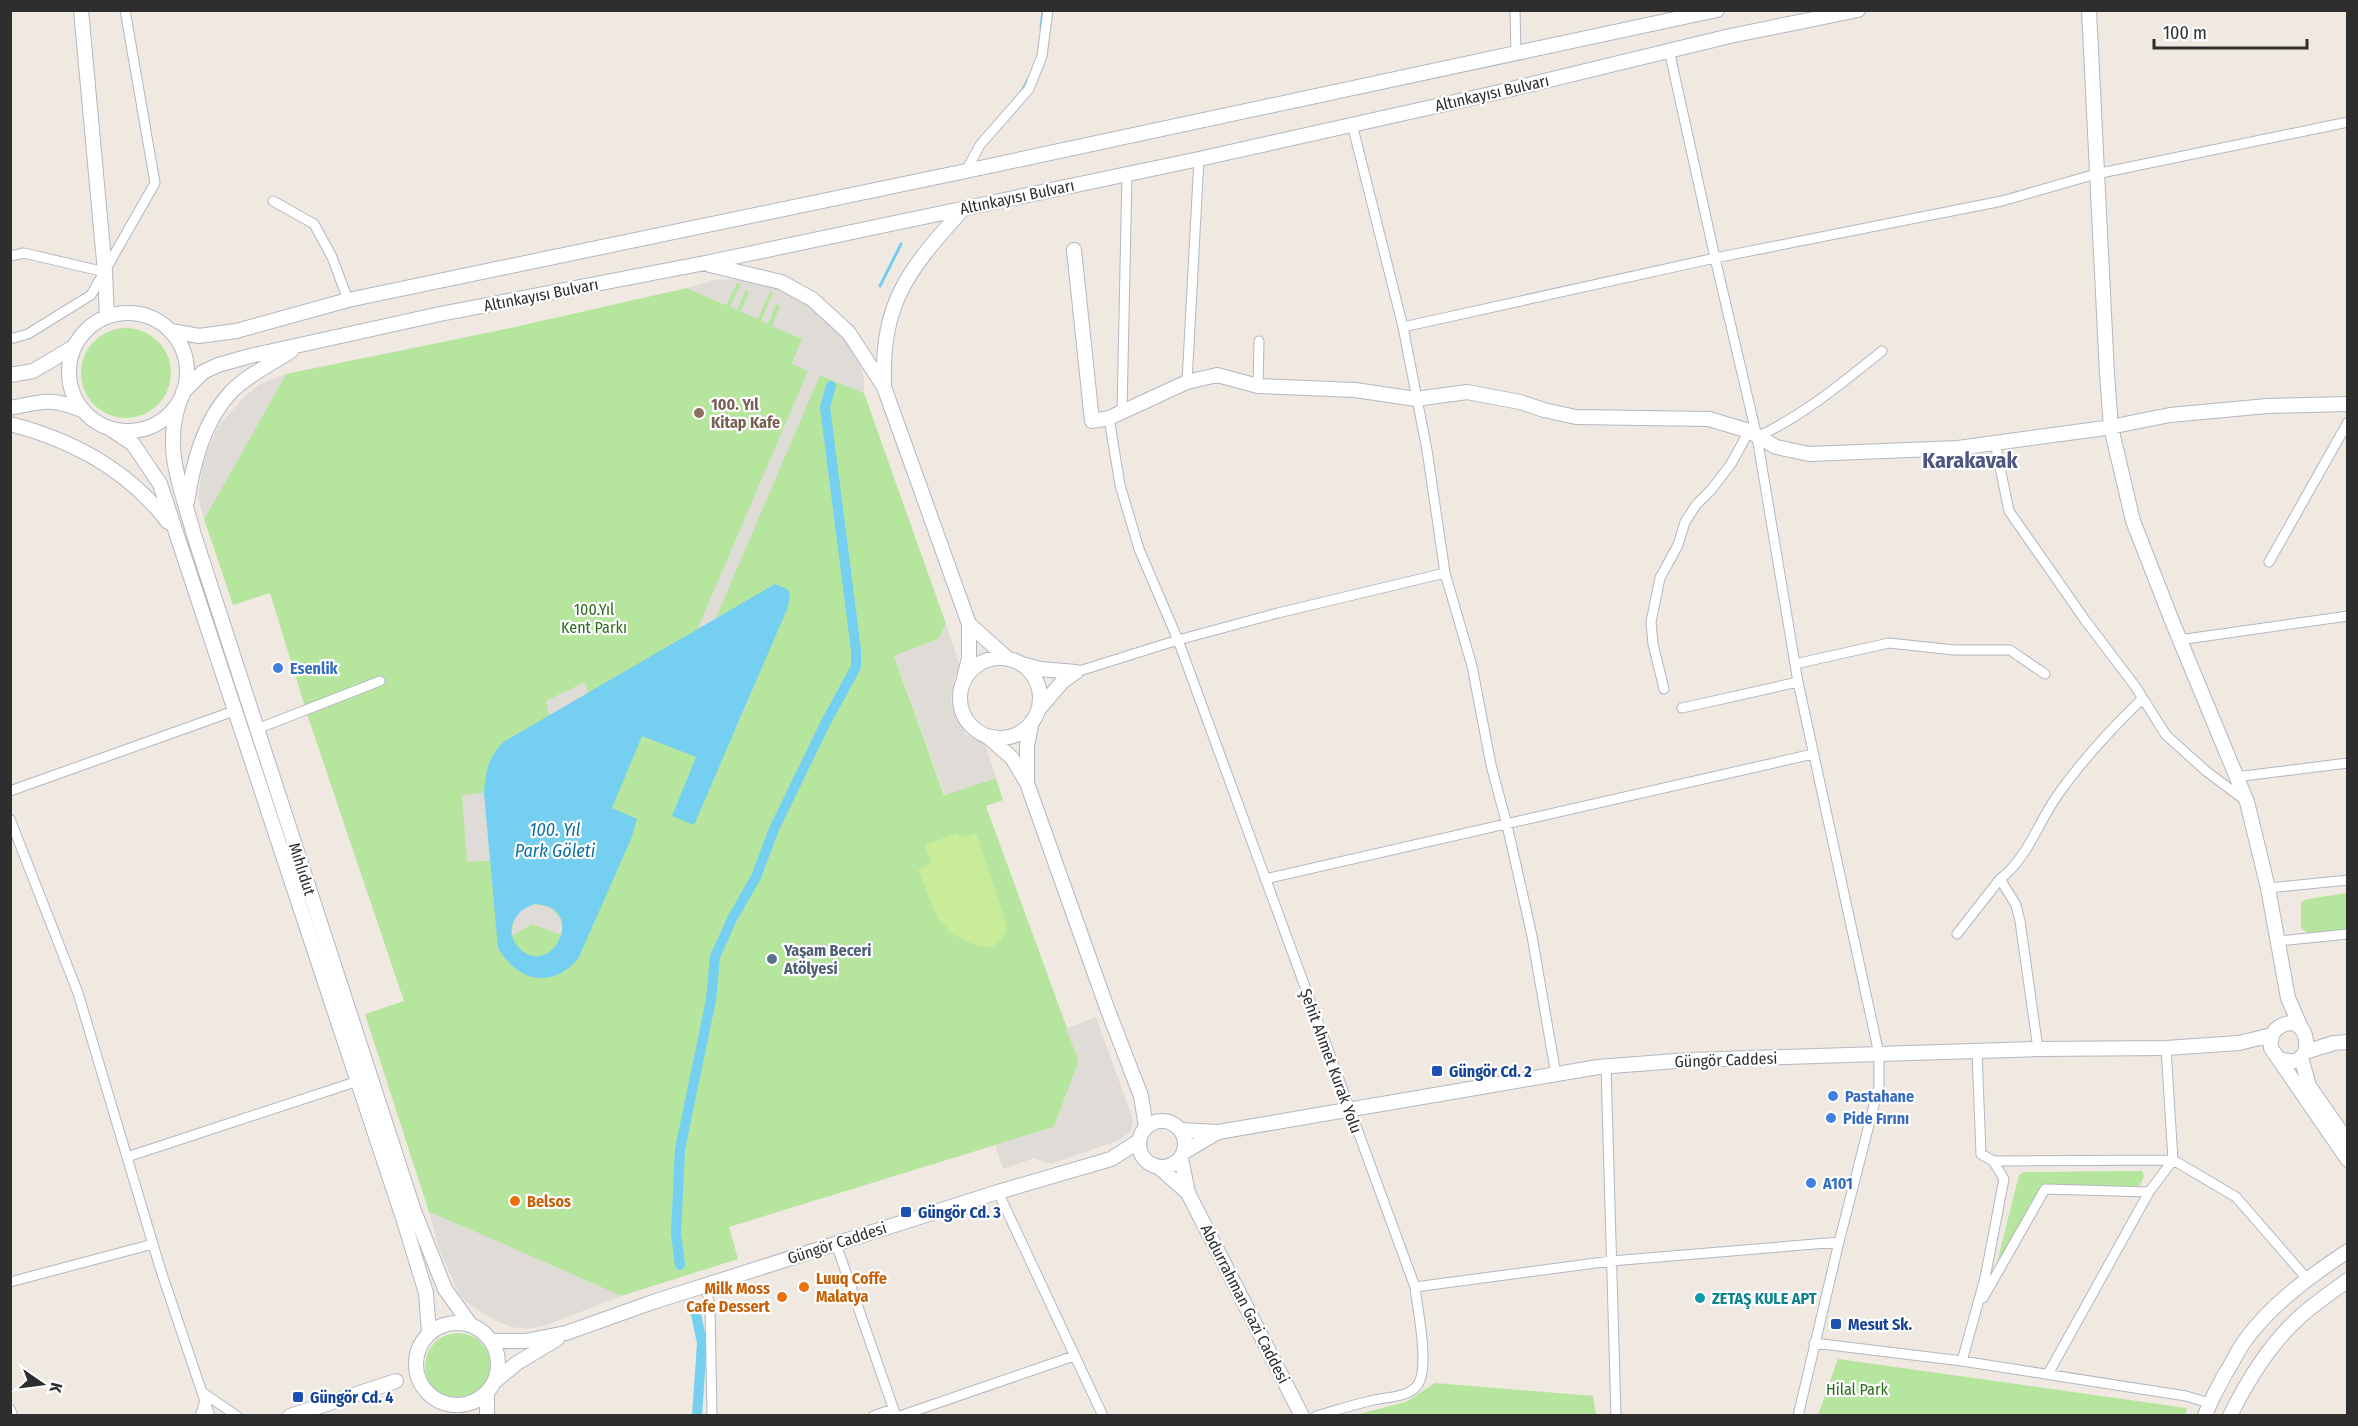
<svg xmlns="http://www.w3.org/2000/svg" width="2358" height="1426" font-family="'Fira Sans Condensed',sans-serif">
<rect width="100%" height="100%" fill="#efe9e1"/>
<path fill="#b6e59e" d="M737,282L741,284L737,310L745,290L750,292L747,314L758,291L774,292L776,304L780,306L802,339L792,364L864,393L946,624L939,639L894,656L944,795L996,778L1003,800L986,806L1079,1061L1054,1127L729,1227L738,1259L621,1296L429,1212L365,1014L404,1001L308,717L270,593L233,605L204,519L286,374L501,330L687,288L726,305Z
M81 373a45 45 0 1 1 90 0a45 45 0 1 1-90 0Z
M2347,893V930L2311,935L2301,928V902L2308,899Z
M2142,1171L2144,1176L2138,1190L2042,1194L2005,1260L1998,1259L2019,1175L2024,1172Z
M425 1366a33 33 0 1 1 66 0a33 33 0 1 1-66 0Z
M1838,1359L2187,1408L2185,1416L1818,1415Z
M1435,1383L1593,1396L1596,1415H1355L1406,1402Z"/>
<path fill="#c9ec9a" d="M958,833L960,838L976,833L1007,926C998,963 968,942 947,931L948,927L939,922L918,870L931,863L925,845Z"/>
<path fill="#dfdcd8" d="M742,279L772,285L802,299L838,328L858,357L864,378V393L820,375L694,669L751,694L736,729L667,700L808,371L792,364L802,339L772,326L780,306L776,304L768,324L761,321L773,292L770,291L758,319L741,312L749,292L745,290L737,310L730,307L741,284L737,282L726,305L687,288L716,280Z
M286,374L240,456L204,519L198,498L203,463L217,428L243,398L260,384Z
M946,624L960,666L954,679L951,702L965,734L985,744L996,778L945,795L894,656L938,639Z
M585,682L592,708L549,715L546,701Z
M492,792L498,860L467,862L462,795Z
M535,904L550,907L561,919L563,927L585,942L561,937L562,935L532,924L498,944L497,938L512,930L515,916L520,910Z
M1096,1017L1133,1120L1131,1131L1120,1140L1050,1164L1034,1158L1003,1169L995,1145L1054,1127L1079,1061L1066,1029Z
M429,1212L502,1243L621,1296L547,1325L527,1329L511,1327L494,1320L466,1302L458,1292L439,1249Z"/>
<path fill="#75cff0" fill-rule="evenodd" d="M775,584L787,589L790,594L788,607L694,825L672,816L696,757L642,736L612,808L637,819L631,839L578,959C551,990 517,981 498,948L484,793C486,771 488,756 505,741ZM535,904C590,907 550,982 518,947C503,930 516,909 535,904Z"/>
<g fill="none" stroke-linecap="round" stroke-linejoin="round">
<path stroke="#75cff0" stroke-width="3" d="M1041,28L1043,10
M1022,91L1029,78
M880,286L901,244"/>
<path stroke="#75cff0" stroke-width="10" d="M680,1265L676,1233L680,1149L711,1000L715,957L732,919L756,877L774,829L826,722L856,667V650L825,407L831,386
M696,1314L702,1343L697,1416"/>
<g stroke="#b4b7c1" stroke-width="11">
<path id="street" d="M1515,10L1516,53
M1669,50L1715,258L1757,437L1798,682
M1352,124L1403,327L1427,450L1445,573L1472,666L1491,765L1507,825L1532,936L1556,1075
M966,171L980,145L1029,89L1042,56L1048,10
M273,201L314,224L332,257L348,300
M10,256L24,253L105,272
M1403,327L1715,258L2002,201L2096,174L2348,122
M10,339L28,334L91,295L155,183L125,10
M1187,382L1199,159
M1258,386L1259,341
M1122,412L1127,174
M1109,418L1120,485L1139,549L1178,640L1278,613L1445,573
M1757,437C1804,415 1842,383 1882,351
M1995,443L2009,511L2085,620L2135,686L2166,735L2206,771L2246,801
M2269,562L2348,422
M2179,640L2348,616
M1795,664L1889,643L1954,650H2010L2045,674
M1076,672L1178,640L1415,1287C1417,1309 1432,1373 1415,1388C1404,1398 1384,1397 1370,1401C1352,1405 1334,1411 1316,1416
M1664,689L1653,644L1651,622L1660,578L1678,545L1685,522L1696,505L1711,490L1731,464L1749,431
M1682,708L1798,682L1879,1054V1086L1839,1242L1798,1416
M257,729L380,681
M2235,777L2348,763
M10,791L234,711
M10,819L78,993L161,1271L210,1416
M1265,879L1813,754
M2268,888L2348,880
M1957,934L2000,879
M2278,941L2348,934
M2038,1049L2020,921L2016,905L2000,879C2027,859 2038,823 2057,796C2080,763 2113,727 2142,699
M1606,1066L1616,1416
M127,1157L358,1081
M1993,1161L2173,1160L2236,1197L2308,1280
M998,1192L1103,1416
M836,1244L896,1416
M10,1282L153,1244
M706,1285L710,1309L712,1416
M1415,1287L1611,1261L1839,1242
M1983,1298L2045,1189L2149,1192
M1814,1343L1962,1361L2186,1396L2209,1403
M1962,1361L1985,1278L2004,1179L1993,1161L1981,1154L1977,1052
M2048,1374L2149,1192L2173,1160L2166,1048
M202,1392L237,1416
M10,1409L13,1416
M200,1416L205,1401
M873,1416L893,1409
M900,1416L1074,1356"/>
</g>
<g stroke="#b4b7c1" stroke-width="16">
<path id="secondary" d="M81,10L105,272L107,317
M2089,10L2107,374L2111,427L2133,521L2172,621L2247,802L2268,888L2288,998L2302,1030
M1074,250L1092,421L1109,418L1187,382L1217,375L1258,386L1355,390L1416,399L1467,392L1520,402L1544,410L1576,417L1709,419L1749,431L1776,447L1809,454L1958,448L2105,428L2170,415L2267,406L2348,404
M710,265L781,282L812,299L849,333L884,387L969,624V658L963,683
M69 372a59 59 0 1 1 118 0a59 59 0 1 1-118 0Z
M171,331L199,336L236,331L348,300L966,171L1717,10
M10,375L33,371L75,346
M884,385C881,301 910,268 964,208
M183,392L203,372L218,365L250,356L440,314L705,263L1199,159L1495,93L1730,36L1858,10
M179,403C163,451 182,489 194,535L414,1211L445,1289L470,1324
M10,408C43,401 52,397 84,411
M10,424C73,440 128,470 168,522
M109,428L133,444L160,484L403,1218L426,1293L429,1333
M187,502C193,464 203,422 231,392C247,375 272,364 291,351
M969,624L1008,659
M960 698a40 40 0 1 1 80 0a40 40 0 1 1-80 0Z
M1022,664L1040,669L1076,672
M1038,710L1063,681L1076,672
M987,736L1012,758L1027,783L1107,1008L1141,1096L1146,1127
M1027,781V745L1032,721
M2305,1052L2334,1043L2348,1042
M2301,1057L2309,1086L2348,1142
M2278,1058C2319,1077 2312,1007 2279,1027C2271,1032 2270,1040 2271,1048L2348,1160
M1139 1144a23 23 0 1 1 46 0a23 23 0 1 1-46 0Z
M1180,1130L1218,1132L1598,1067L1689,1060L1879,1054L2038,1049L2166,1048L2239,1043L2272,1035
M1184,1152L1218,1132
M1181,1158L1188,1193L1302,1416
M1160,1168L1188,1193
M416 1364a41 41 0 1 1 82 0a41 41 0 1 1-82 0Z
M492,1341H525L566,1333L653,1302L998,1192L1111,1159L1139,1141
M494,1382L517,1363L557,1339
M290,1416L396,1381
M487,1416V1393
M2205,1416C2210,1401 2218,1388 2225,1374C2232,1364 2237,1352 2244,1342C2270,1305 2310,1276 2348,1251
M2230,1416C2248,1379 2272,1341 2303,1314C2317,1302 2333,1291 2348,1280"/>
</g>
<use href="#street" stroke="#fff" stroke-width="9"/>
<use href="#secondary" stroke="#fff" stroke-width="14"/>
</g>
<circle fill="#8d6e63" stroke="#fff" stroke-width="2" cx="699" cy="413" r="6"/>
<g fill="#3f7fe0" stroke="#fff" stroke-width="2">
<circle cx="278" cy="668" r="6"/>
<circle cx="1833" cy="1096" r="6"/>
<circle cx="1831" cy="1118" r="6"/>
<circle cx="1811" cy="1183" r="6"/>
</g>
<circle fill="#5c6f8a" stroke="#fff" stroke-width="2" cx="772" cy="959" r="6"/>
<g fill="#1a4fb4" stroke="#fff" stroke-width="2">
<rect x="1431" y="1065" width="12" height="12" rx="3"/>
<rect x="900" y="1206" width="12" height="12" rx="3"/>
<rect x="1830" y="1318" width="12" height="12" rx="3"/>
<rect x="292" y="1391" width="12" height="12" rx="3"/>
</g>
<g fill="#e8710a" stroke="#fff" stroke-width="2">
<circle cx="515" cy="1201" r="6"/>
<circle cx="804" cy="1287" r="6"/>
<circle cx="782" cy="1297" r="6"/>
</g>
<circle fill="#0f9aa8" stroke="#fff" stroke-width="2" cx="1700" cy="1298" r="6"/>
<g text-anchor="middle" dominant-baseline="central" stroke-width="4.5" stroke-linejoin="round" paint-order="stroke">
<g font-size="16" fill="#2e2e2e" stroke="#fff">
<text transform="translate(1492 93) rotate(-13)">Altınkayısı Bulvarı</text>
<text transform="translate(1017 197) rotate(-12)">Altınkayısı Bulvarı</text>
<text transform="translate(541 295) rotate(-11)">Altınkayısı Bulvarı</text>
<text transform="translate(302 869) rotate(72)">Mıhlıdut</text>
<text transform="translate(1726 1060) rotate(-2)">Güngör Caddesi</text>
<text transform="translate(1331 1061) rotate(70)">Şehit Ahmet Kurak Yolu</text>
<text transform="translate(837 1243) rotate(-18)">Güngör Caddesi</text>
<text transform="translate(1245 1304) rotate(63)">Abdurrahman Gazi Caddesi</text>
</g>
<g font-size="16" font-weight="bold" fill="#785e54" stroke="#fff" text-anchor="start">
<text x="711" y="404">100. Yıl<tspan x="711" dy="18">Kitap Kafe</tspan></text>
</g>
<g font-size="16" fill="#2c6e1b" stroke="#fff">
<text x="594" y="609">100.Yıl<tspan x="594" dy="18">Kent Parkı</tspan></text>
<text x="1857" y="1389">Hilal Park</text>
</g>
<g font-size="16" font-weight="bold" fill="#366cbe" stroke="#fff" text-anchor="start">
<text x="290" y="668">Esenlik</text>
<text x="1845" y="1096">Pastahane</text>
<text x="1843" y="1118">Pide Fırını</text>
<text x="1823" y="1183">A101</text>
</g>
<g font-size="16" font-weight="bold" fill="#4e5e75" stroke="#fff" text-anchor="start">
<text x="784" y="950">Yaşam Beceri<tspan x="784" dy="18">Atölyesi</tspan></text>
</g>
<g font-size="16" font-weight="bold" fill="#164399" stroke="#fff" text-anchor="start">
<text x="1449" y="1071">Güngör Cd. 2</text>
<text x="918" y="1212">Güngör Cd. 3</text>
<text x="1848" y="1324">Mesut Sk.</text>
<text x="310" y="1397">Güngör Cd. 4</text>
</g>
<g font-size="16" font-weight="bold" fill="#c56008" stroke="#fff" text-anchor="start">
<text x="527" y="1201">Belsos</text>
<text x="816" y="1278">Luuq Coffe<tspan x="816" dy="18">Malatya</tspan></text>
<text x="770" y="1288" text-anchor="end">Milk Moss<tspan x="770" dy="18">Cafe Dessert</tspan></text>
</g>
<g font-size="16" font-weight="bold" fill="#0d838f" stroke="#fff" text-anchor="start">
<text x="1712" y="1298">ZETAŞ KULE APT</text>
</g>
<g font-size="18" font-style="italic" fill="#0d6fa3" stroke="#fff">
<text x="555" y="830">100. Yıl<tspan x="555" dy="21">Park Göleti</tspan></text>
</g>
<g font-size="22" font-weight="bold" fill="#4d5680" stroke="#fff">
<text x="1970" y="460">Karakavak</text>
</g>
</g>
<rect width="2358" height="1426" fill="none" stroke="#2e2e2e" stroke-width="24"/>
<g transform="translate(42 1384) rotate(104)" stroke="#ffffff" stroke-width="4.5" paint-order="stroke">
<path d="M0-4.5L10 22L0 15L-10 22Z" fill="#2e2e2e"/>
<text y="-9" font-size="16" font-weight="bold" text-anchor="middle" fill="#2e2e2e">K</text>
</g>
<path d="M2154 39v9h153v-9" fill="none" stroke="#2e2e2e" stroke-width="3"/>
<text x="2163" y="39" font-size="18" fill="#2e2e2e" stroke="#ffffff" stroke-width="4.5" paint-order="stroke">100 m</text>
</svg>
